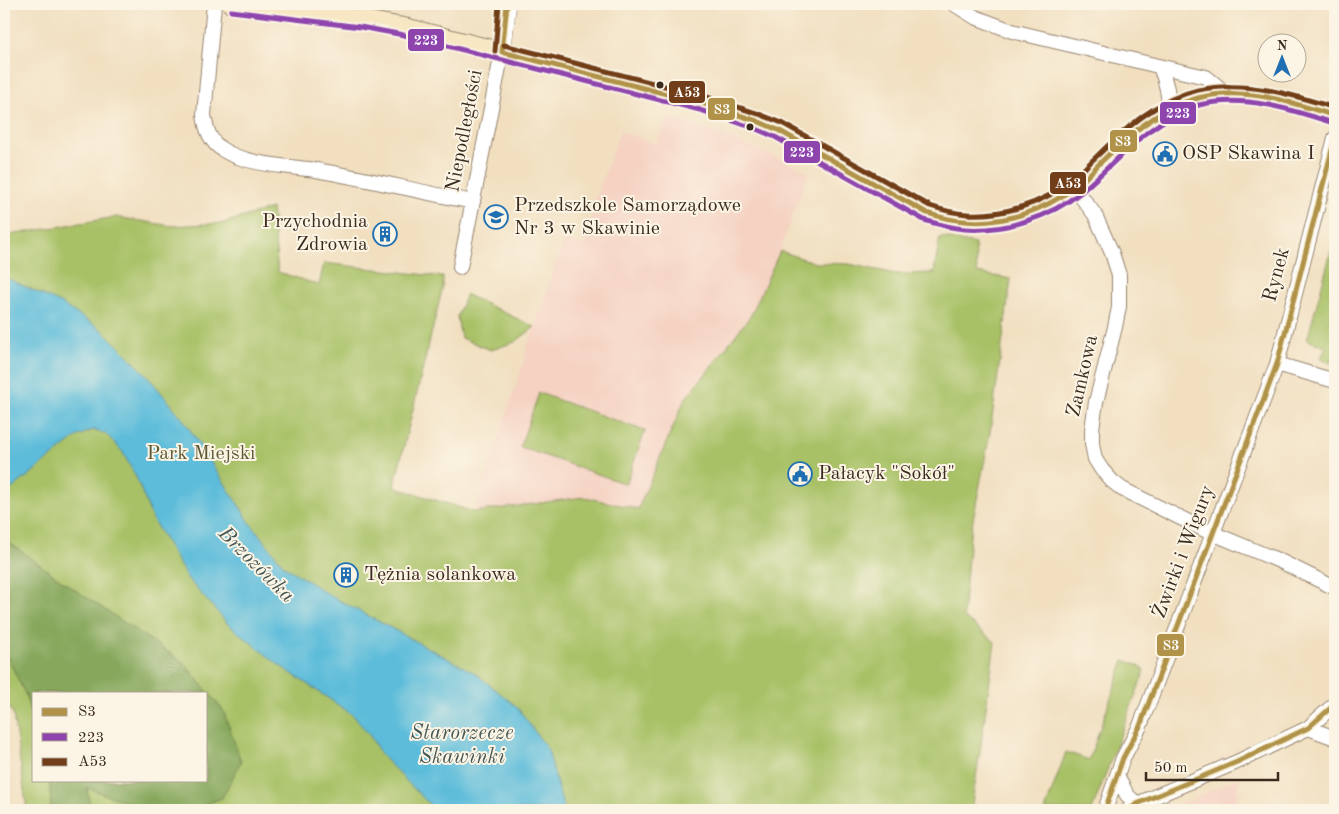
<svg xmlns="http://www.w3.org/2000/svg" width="1339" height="814" font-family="'Old Standard TT',serif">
<rect width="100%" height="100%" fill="#fcf5e5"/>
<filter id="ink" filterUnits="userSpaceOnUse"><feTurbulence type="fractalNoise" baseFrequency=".02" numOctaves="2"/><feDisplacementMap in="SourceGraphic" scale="10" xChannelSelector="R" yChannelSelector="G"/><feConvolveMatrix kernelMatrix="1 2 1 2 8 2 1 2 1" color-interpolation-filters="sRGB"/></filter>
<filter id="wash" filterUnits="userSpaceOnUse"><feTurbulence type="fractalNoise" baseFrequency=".0096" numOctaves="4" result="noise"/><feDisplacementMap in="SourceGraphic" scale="20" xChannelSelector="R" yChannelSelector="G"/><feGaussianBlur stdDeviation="1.12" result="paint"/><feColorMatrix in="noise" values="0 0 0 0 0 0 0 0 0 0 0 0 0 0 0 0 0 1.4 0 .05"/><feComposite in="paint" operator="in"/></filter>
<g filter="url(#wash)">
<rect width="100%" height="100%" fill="#f1dfc0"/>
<path fill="#f5d2c2" d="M667,116L721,135L767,153L809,172L788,228L780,251L751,315L685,399L638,509L584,497L474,512L527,352L525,351L535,327L564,239L584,246L593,215L590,214L620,131L656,144Z
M1239,777L1236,810H1160L1167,803L1169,805L1188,802Z"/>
<path fill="#a8c166" stroke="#727642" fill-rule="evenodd" d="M272,208L278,272L319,285L324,263L443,277V286L394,487L474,512L584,497L638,509L685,399L708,371L751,315L780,251L816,263L849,264L896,274L934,273L940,237L975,244L977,273L1011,279L990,433L970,535L963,617L995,642L981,745L971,810H27L13,714L4,697V236L116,217L171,226L224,223ZM34,693H206V780H34Z
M1332,248L1335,252V359L1331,363L1320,359L1326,347L1307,340Z
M466,294L467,295L535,327L515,342L491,350L461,338L457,317Z
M539,393L645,431L626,484L520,447Z
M1124,660L1139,666L1145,670L1092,810H1045L1066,752L1089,760Z"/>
<path fill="#86a75b" stroke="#60683c" d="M4,539L68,585L183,662L223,710L241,761L222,798L190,810H148L87,788L91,810H51L50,785L48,780H206V693H34V726L26,696L4,650Z"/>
<path fill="#5bbcda" stroke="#4b737c" d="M4,279L11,280L60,303L102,330L145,373L183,419L251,524L284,566L331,596L475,673L517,707L548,750L564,810H435L382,756L370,736L353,715L279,665L229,625L188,579L153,520L136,477L122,451L106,434L93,430L78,436L4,495Z"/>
</g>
<g filter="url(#ink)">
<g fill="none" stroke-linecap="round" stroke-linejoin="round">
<g stroke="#96846f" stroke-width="12">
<path id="pedestrian" d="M1331,114L1335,97"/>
</g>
<g stroke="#96846f" stroke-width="16">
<path id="minor" d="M214,4L204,115C206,129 210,142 223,150C247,165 287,166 316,170C368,179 421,192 473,202
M954,4L975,17L1012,31L1154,65L1206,77L1227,94
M1160,67C1166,81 1169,94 1169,109
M1074,187L1095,215L1112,253L1119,275V307L1115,327L1096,402L1092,429V444L1095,459L1102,470L1112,481L1122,489L1138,497L1205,530L1282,562L1335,588
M460,267L502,52
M1277,364L1335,381
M1308,728L1335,738
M1117,775L1127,795L1137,804
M1105,810L1123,758L1140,726L1277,364L1335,138
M1128,810L1137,804L1237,762L1308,728L1335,704"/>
</g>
<g stroke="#96846f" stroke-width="19">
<path id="tertiary" d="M502,52L507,4"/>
</g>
<g stroke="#96846f" stroke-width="21">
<path id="secondary" d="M232,4L361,20L406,28L702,103L757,121L778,130L927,213C977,232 1031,219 1074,188C1085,179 1096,167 1107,157C1133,131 1162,108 1198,98C1244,86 1292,102 1335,116"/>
</g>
<use href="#pedestrian" stroke="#fff" stroke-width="10"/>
<use href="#minor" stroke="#fff" stroke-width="14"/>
<use href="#tertiary" stroke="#fff" stroke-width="18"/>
<use href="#secondary" stroke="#f7e8c3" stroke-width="19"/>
<g stroke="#fcf5e5" stroke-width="9">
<path id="bus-1" d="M502,52L702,103L757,121L778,130L927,213C939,217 951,220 964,221C1002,225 1043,211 1074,188C1084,181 1092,171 1101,162C1129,135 1159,108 1198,98C1244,86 1291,102 1335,116
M502,52L507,4
M1105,810L1123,758L1140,726L1277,364L1335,138
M1128,810L1137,804L1237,762L1308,728L1335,704"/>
</g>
<g stroke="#fcf5e5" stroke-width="9">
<path id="bus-2" d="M231,11L360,27L404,35L700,110L754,128L775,137L924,220C937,224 951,228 965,229C1004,232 1051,217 1081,192C1119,160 1150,119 1199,105C1244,94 1290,109 1333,123"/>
</g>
<g stroke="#fcf5e5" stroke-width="9">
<path id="bus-3" d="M504,45L704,96L759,114L782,123L930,206C942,210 954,213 967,214C1003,216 1041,204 1070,182C1080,174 1088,164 1097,156C1126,128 1158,99 1198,90C1245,80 1291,94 1335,108
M495,51L499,4"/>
</g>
<use href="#bus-1" stroke="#b09349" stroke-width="5"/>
<use href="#bus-2" stroke="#8e44ad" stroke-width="5"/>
<use href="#bus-3" stroke="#713e19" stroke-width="5"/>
</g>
</g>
<defs>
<g id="civic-ring" transform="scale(1.25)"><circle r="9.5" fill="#fcf5e5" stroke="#1f6fb2" stroke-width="1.5"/><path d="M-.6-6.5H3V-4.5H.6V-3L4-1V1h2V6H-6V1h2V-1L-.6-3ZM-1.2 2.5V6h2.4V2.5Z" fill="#1f6fb2"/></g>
<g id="school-ring" transform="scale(1.25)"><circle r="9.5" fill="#fcf5e5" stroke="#1f6fb2" stroke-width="1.5"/><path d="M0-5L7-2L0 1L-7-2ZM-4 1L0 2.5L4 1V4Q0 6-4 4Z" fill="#1f6fb2"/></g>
<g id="building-ring" transform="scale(1.25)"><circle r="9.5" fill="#fcf5e5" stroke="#1f6fb2" stroke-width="1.5"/><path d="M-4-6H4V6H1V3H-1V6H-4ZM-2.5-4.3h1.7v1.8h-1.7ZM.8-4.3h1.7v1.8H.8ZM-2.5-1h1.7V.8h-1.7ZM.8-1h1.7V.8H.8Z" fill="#1f6fb2"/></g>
</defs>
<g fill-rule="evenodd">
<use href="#civic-ring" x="1165" y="154"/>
<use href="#school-ring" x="496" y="217"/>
<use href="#building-ring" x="385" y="234"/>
<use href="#civic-ring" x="800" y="474"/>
<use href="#building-ring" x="346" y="575"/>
</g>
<g fill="#3b2a1e" stroke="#fcf5e5" stroke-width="2">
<circle cx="660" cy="85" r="4.5"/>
<circle cx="750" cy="127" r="4.5"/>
</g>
<g text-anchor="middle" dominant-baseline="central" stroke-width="4" stroke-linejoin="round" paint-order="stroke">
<g font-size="20" fill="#3b2a1e" stroke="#fcf5e5">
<text transform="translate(465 131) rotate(-79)">Niepodległości</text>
<text transform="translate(1277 275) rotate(-75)">Rynek</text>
<text transform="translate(1083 376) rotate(-77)">Zamkowa</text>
<text transform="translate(1184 552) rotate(-69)">Żwirki i Wigury</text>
</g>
<g font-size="20" fill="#3b2a1e" stroke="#fcf5e5" text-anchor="start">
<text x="1182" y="154">OSP Skawina I</text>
<text x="514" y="206">Przedszkole Samorządowe<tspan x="514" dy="23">Nr 3 w Skawinie</tspan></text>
<text x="368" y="222" text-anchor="end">Przychodnia<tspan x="368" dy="23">Zdrowia</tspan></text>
<text x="818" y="474">Pałacyk "Sokół"</text>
<text x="364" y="575">Tężnia solankowa</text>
</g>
<g font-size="20" fill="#5c5734" stroke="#fcf5e5">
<text x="201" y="454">Park Miejski</text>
</g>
<g font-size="21" font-style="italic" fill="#455656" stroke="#fcf5e5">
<text transform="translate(256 565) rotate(45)">Brzozówka</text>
<text x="462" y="733">Starorzecze<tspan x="462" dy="24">Skawinki</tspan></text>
</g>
</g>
<g stroke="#fcf5e5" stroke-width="2">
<rect x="407" y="28" width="38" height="24" rx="5" fill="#8e44ad"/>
<rect x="668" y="80" width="38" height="24" rx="5" fill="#713e19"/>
<rect x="707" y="97" width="29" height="24" rx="5" fill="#b09349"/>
<rect x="1159" y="101" width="38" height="24" rx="5" fill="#8e44ad"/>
<rect x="1109" y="129" width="29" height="24" rx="5" fill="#b09349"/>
<rect x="783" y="140" width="38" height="24" rx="5" fill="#8e44ad"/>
<rect x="1049" y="171" width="38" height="24" rx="5" fill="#713e19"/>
<rect x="1156" y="633" width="29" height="24" rx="5" fill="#b09349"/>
</g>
<g font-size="14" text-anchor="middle" font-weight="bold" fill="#fff">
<text x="426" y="45">223</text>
<text x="687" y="97">A53</text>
<text x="722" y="114">S3</text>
<text x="1178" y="118">223</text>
<text x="1123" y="146">S3</text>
<text x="802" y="157">223</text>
<text x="1068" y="188">A53</text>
<text x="1171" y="650">S3</text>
</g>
<rect width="1339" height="814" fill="none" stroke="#fcf5e5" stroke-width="20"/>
<rect x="32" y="692" width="175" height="90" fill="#fcf5e5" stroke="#afa495"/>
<rect x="42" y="708" width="25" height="8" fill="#b09349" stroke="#afa495"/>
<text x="78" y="716" font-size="15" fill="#3b2a1e">S3</text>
<rect x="42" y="733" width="25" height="8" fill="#8e44ad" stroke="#afa495"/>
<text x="78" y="742" font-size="15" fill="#3b2a1e">223</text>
<rect x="42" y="758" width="25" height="8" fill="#713e19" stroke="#afa495"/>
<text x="78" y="766" font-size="15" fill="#3b2a1e">A53</text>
<g transform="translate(1282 58)"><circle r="24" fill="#fcf5e5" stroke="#afa495"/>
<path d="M0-4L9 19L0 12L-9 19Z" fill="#1f6fb2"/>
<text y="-8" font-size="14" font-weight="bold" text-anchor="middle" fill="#3b2a1e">N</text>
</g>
<path d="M1146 772v8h132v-8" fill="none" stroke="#3b2a1e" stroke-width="2.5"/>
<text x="1154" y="772" font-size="15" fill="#3b2a1e" stroke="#fcf5e5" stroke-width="4" paint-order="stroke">50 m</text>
</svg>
